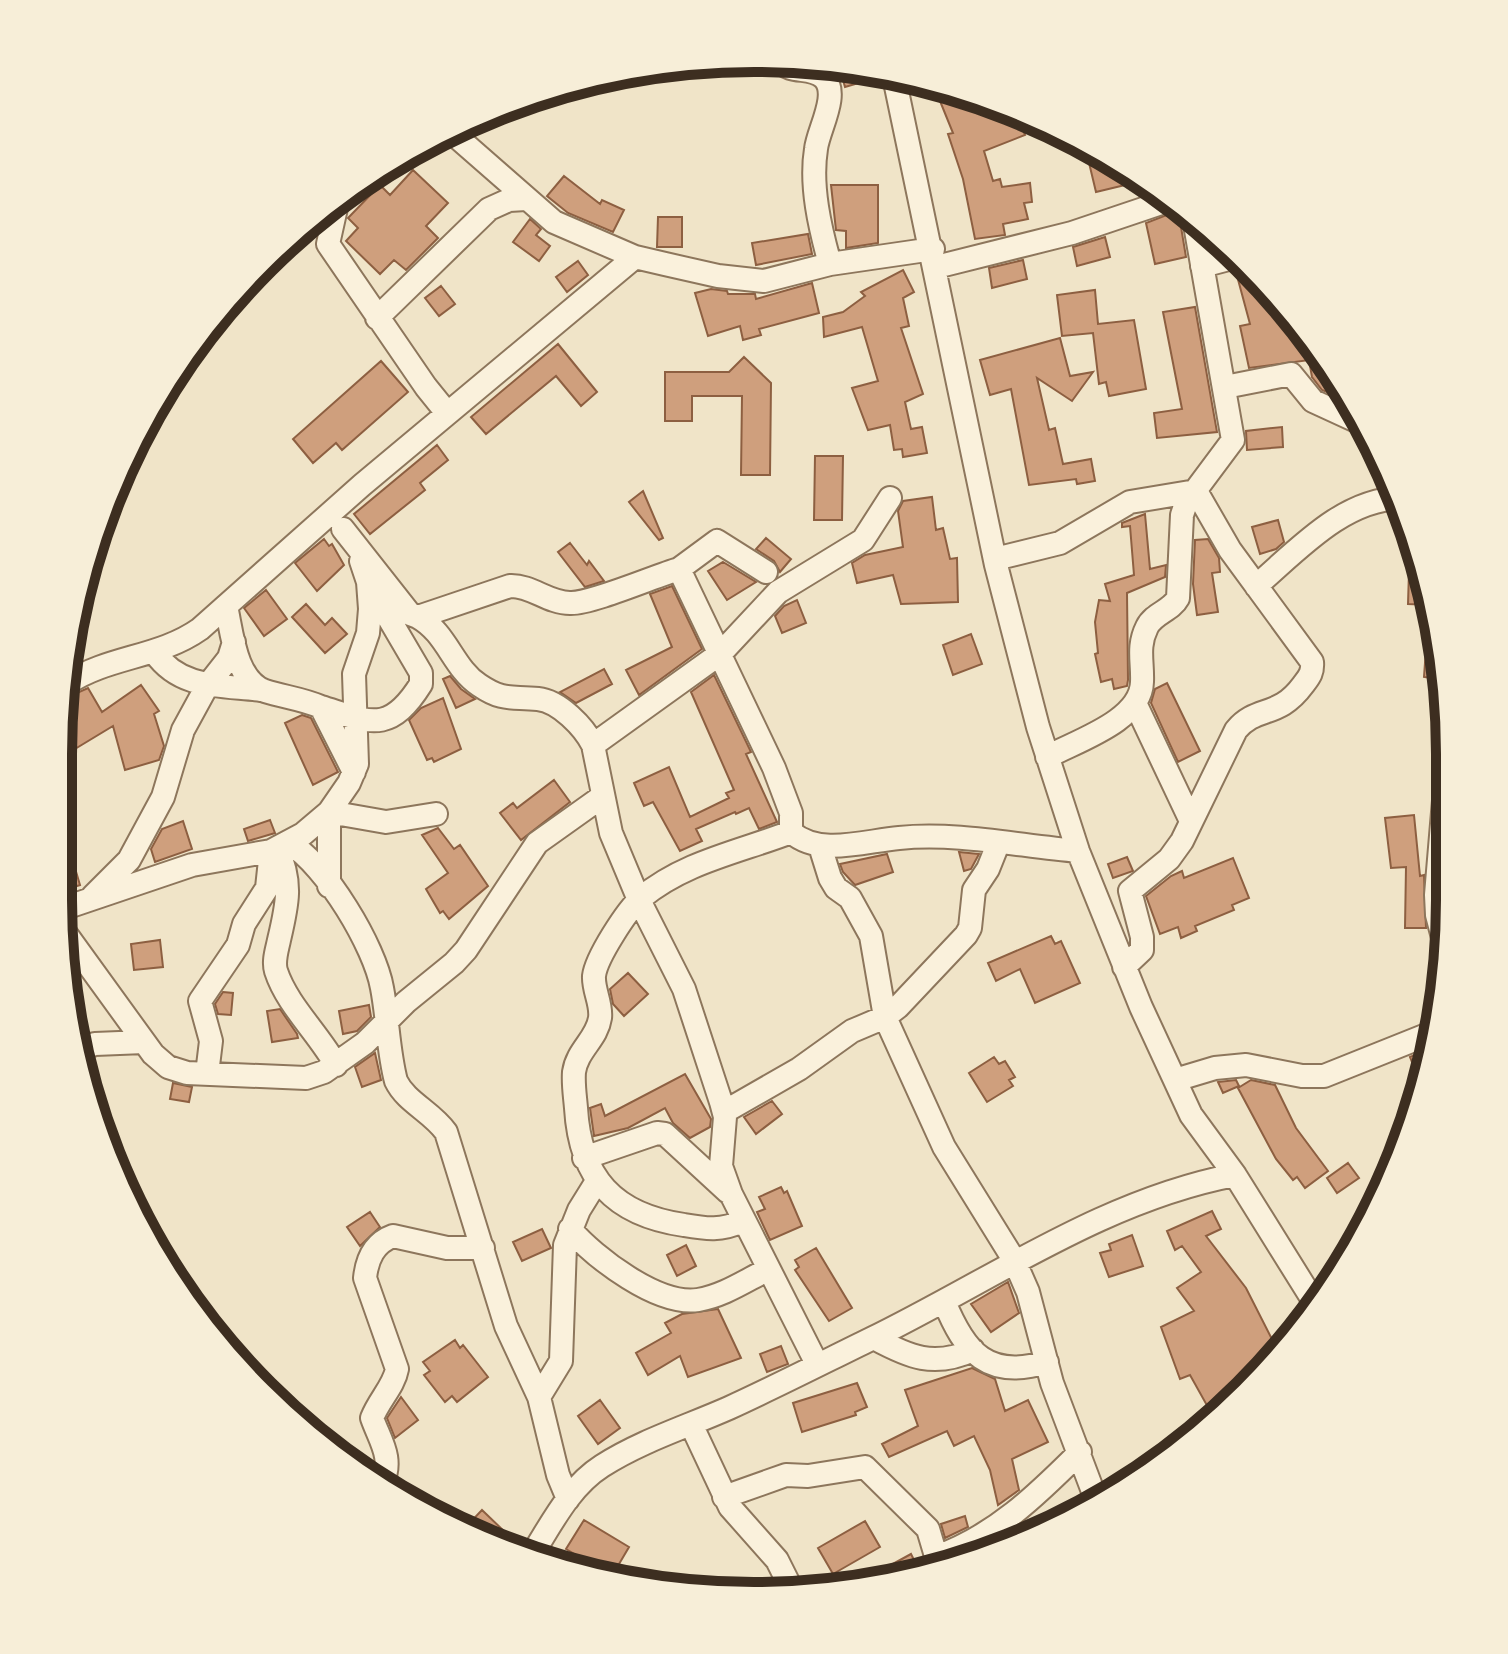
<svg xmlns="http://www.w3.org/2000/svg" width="1508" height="1654" font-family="Georgia,serif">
<rect width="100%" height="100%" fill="#f0e4c8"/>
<path fill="#cf9f7d" stroke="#8d5f41" stroke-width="2" d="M839,66L859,68L862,82L845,87Z
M943,88L986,100L993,118L1015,109L1025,135L984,151L993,181L1000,179L1002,187L1030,183L1032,202L1024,203L1028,219L1003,224L1005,235L975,239L963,179L948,134L953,133L940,101L948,98Z
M1085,146L1140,175L1146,180L1096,192Z
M413,170L448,203L426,226L438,238L406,270L394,260L380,274L346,241L358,228L348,218L380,185L390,195Z
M564,176L600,204L602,200L624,210L613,232L568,213L547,196Z
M831,185H878V243L846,248V231L836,230Z
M1182,209L1180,221L1186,257L1155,264L1146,223Z
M658,217H682V247H657Z
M530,219L541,229L536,235L550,246L539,261L513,242Z
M808,234L812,254L756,265L752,243Z
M1105,237L1110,257L1077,266L1073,247Z
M1023,260L1027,279L992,288L989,268Z
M578,261L588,275L567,292L556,277Z
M1250,266L1332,367L1346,393L1334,395L1322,390L1312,377L1309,360L1249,368L1240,326L1250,324L1236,272Z
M903,270L914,292L903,298L909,326L901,328L923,394L905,402L911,429L922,427L927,453L903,457L902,449L894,450L890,425L868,430L852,388L878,381L862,327L824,337L823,317L843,312L865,296L861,292Z
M812,283L819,313L759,329L761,335L743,340L740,326L708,336L695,293L711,289L727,291L728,294H755L756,299Z
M441,286L455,304L439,316L425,298Z
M1095,290L1098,324L1134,320L1146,389L1109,396L1106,382L1099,384L1093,333L1062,336L1057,295Z
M1195,307L1217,432L1157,438L1154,413L1182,409L1163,312Z
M1060,338L1070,376L1093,372L1072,401L1037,378L1049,430L1055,428L1063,464L1091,459L1095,481L1077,484L1076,479L1029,485L1011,389L990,395L980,360Z
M558,344L597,392L581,406L556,376L486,434L471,417Z
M744,357L771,383L770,475H741L742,396H692V421H665V372H729Z
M381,361L408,392L342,450L336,443L313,463L293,439Z
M1282,427L1283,447L1247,450L1246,431Z
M437,445L448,460L420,483L425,490L370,534L354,514Z
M815,456H843L842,520H814Z
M643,491L663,538L659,540L629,502Z
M932,497L936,530L943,528L950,559L957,558L958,602L901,604L893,575L857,583L852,563L865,555L903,547L898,511L903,501Z
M1145,514L1150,569L1166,565L1165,577L1127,593L1128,680L1127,686L1114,689L1112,679L1101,682L1095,654L1098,653L1095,622L1099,600L1110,601L1105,584L1134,575L1130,526L1122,527V523Z
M1278,520L1284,542L1276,549L1260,554L1252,527Z
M766,538L791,559L780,572L774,561L756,549Z
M324,539L329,546L332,544L344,565L317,591L295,563Z
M1208,539L1219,558L1220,572L1212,573L1218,612L1197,615L1193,584L1195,540Z
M570,543L587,565L589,561L604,581L585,587L558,552Z
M723,562L756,582L727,600L708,571Z
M1409,571H1422L1433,605L1408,604Z
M672,586L702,649L639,695L626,670L672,647L650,594Z
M266,590L287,619L264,636L244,608Z
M797,600L806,623L782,633L775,616L784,606Z
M306,604L325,625L332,618L347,634L325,653L292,617Z
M1429,607H1433L1437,618L1440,657L1438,679L1424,677Z
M971,634L982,664L953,675L943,645Z
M604,669L612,684L576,703L560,692Z
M714,675L751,752L746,754L777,822L759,829L749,808L736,814L735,812L696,829L702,841L680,851L653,802L644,806L634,783L669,767L690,817L729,798L726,793L734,790L691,692Z
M450,676L461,689L475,699L456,708L443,679Z
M1167,683L1200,751L1178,762L1151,703L1155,689Z
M141,685L159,711L154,714L164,746L159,760L125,770L113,726L65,755L68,697L88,688L102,712Z
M443,698L461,749L434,762L432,758L427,760L409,720L421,708Z
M302,715L311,718L338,772L313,785L285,723Z
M554,780L570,802L521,840L500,813L513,803L517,808Z
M1414,815L1420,876L1424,875L1426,928H1405L1406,867L1391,868L1385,818Z
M270,820L275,833L248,841L244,829Z
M183,821L192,849L155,862L151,849L162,829Z
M438,828L454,849L460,845L488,886L449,919L443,911L440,913L426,889L448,873L422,835Z
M959,852L979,854L971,869L964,871Z
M887,854L893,872L855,885L843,872L840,864Z
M1127,857L1133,871L1113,878L1108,864Z
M72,858L80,885L58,892L60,861Z
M1233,858L1249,898L1232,905L1234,910L1195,926L1197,931L1181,938L1178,927L1160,934L1146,896L1171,876L1182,871L1184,878Z
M1051,936L1055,944L1061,941L1080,983L1035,1003L1020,969L996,981L988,963Z
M160,940L163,967L134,970L131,944Z
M628,973L648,994L624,1016L613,1004L610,989Z
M223,992L233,993L231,1015L218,1014L215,1004Z
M369,1005L371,1017L357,1031L343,1034L339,1011Z
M280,1009L297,1034L298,1038L272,1042L267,1011Z
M1431,1048L1422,1087L1410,1057Z
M375,1053L381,1080L362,1087L355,1067Z
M994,1057L999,1064L1005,1061L1015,1077L1009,1080L1013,1086L987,1102L969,1073Z
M685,1074L711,1119L710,1127L690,1138L673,1123L665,1108L628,1128L594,1136L590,1108L601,1104L605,1116Z
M1236,1080L1239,1086L1223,1093L1218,1082Z
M1251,1080L1275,1085L1296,1128L1328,1171L1305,1188L1297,1177L1293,1180L1276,1159L1238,1088Z
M173,1083L192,1087L189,1102L170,1099Z
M772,1101L782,1114L756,1134L744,1117Z
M1348,1163L1359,1178L1337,1193L1327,1178Z
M781,1187L784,1193L787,1191L802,1226L770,1240L757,1212L765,1209L759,1197Z
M1212,1211L1221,1229L1206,1236L1246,1288L1280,1355L1214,1418L1190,1375L1180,1379L1161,1327L1194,1311L1177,1288L1201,1272L1182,1246L1175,1250L1167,1231Z
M370,1212L380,1227L360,1246L347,1227Z
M542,1229L551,1248L522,1261L513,1242Z
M1132,1235L1143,1266L1109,1277L1100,1253L1111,1250L1109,1244Z
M686,1245L696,1266L677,1276L667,1255Z
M816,1248L852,1308L829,1321L795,1270L799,1267L795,1260Z
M1008,1282L1019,1313L991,1332L971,1304Z
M718,1309L741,1358L688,1377L680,1356L648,1375L636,1353L671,1333L665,1323L682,1314Z
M455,1340L460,1348L463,1345L488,1377L457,1402L452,1396L445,1402L424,1375L430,1371L423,1362Z
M781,1346L788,1364L767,1372L760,1354Z
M972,1368L995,1379L1005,1411L1028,1400L1048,1442L1012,1459L1019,1490L998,1505L990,1470L974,1436L954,1446L947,1431L889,1457L882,1444L918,1426L905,1390Z
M857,1383L867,1407L855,1412L856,1415L802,1432L793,1403Z
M401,1397L418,1420L395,1438L387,1418Z
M600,1400L620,1428L598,1444L578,1416Z
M482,1510L507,1534L498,1544L463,1530Z
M965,1516L968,1527L945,1538L941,1524Z
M584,1520L629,1547L612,1576L566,1549Z
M865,1521L880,1547L833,1574L818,1548Z
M911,1554L920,1572L887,1583L880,1571Z"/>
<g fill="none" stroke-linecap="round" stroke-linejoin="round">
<g stroke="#8d765c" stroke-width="26">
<path id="minor" d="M780,61C791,75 811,65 824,78C840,94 818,130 816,149C810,186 820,228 830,264
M893,72L996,565L1038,727L1078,851L1141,1007L1191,1115L1235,1175L1316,1305
M450,131L554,222L635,257L665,264L718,276L764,281L830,264L933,249
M338,199L328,244L426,387L447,413
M1202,266L1240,256
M936,267L1072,233L1170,200
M377,318L489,209L509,200L526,199
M1225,387L1291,374L1313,401L1363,424
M343,529L410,614L418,617L510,586C531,585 548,603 570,603C591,604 655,576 679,569L774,768L791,813V832C820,857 864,841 899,838C957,832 1019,846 1078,851
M995,559L1060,543L1130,502L1196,491L1230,550L1312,662C1313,673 1309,677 1303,685C1278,719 1257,705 1236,730L1182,841L1169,859L1130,891L1142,937V950L1124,967
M679,569L717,541L766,572
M1256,586C1298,550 1342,500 1400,498
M226,606C232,632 235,680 265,691C284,697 303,699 321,707L354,772
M418,617C447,633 453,668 479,685C504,702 512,696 538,699C559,701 584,727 593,745L611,833L639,900L684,989L721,1102L725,1117L721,1166L731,1194L817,1364
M155,653C180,689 221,685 261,690
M68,683C109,656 159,658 200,629L362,485L635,257
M1135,703L1190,819
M321,707C370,722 389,735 421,684V673L370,586
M593,745L721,653L778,592L863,540L890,498
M1047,757C1076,741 1141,721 1142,682C1143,662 1137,647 1147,627C1154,613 1171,611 1178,598L1182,515L1186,503L1233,440L1194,219
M289,843C326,865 375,947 382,988C388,1019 388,1051 396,1081C406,1102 432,1112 446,1132L506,1326L539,1397L558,1475L568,1499
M820,846L830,878L836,888L850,898L871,936L885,1017L944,1147L1014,1260L1028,1292L1052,1383L1097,1502
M277,849C293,882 287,906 279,940C277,950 273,961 276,971C287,1005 319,1034 336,1065
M329,886V812L386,822L436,814
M93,896L129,860L163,797L183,730L207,686L229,658L234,642
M59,910L192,865L271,851L303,834L329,812L349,783L357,764L354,674L368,633L370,609L368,582L361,561
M61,927L153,1054L168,1067L187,1073L306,1078L324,1072L365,1043L406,1002L454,963L466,950L537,843L603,796
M1445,945L1437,915L1436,895L1448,753L1446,715
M76,1050L95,1044L144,1042
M207,1074L211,1041L200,1001L238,945L244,924L267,888L271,851
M1175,1080L1215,1068L1246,1065L1302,1076H1324L1434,1032
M724,1112L799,1069L852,1031L885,1017L898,1007L966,935L970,928L974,890L988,869L998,844
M584,1158L657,1133L665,1134L728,1192
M743,1221C721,1231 707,1229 684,1225C614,1215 580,1178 576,1108C575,1096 573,1084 574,1072C577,1050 597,1039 600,1018C602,1004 593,990 594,976C596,958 627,910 641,898C684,862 739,852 791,832
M570,1229C595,1258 658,1306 698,1300C723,1296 745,1281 767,1270
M944,1301C965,1353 988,1380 1047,1362
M874,1338C909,1357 934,1368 973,1350
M539,1397L561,1361L565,1245L579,1210L597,1181
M691,1424L730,1507L777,1560L793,1592
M382,1484C394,1458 380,1441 372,1418C379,1400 394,1386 397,1369L365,1278C367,1259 374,1243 393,1236L447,1248H483
M724,1497L786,1475L808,1476L865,1467L928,1529L939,1566
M531,1556C551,1525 569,1487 602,1466C641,1441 686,1427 729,1408C777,1386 824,1362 871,1339C990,1281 1103,1200 1235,1175
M936,1557C995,1536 1037,1495 1080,1452"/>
</g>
<use href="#minor" stroke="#faf1dc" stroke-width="22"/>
</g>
<path d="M0 0H1508V1654H0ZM754 72H754A682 682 0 0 1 1436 754V900A682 682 0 0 1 754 1582H754A682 682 0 0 1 72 900V754A682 682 0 0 1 754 72Z" fill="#f7eed8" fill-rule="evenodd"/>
<path fill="none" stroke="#3d2e20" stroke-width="10" d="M754 72H754A682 682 0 0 1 1436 754V900A682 682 0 0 1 754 1582H754A682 682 0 0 1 72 900V754A682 682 0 0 1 754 72Z"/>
</svg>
